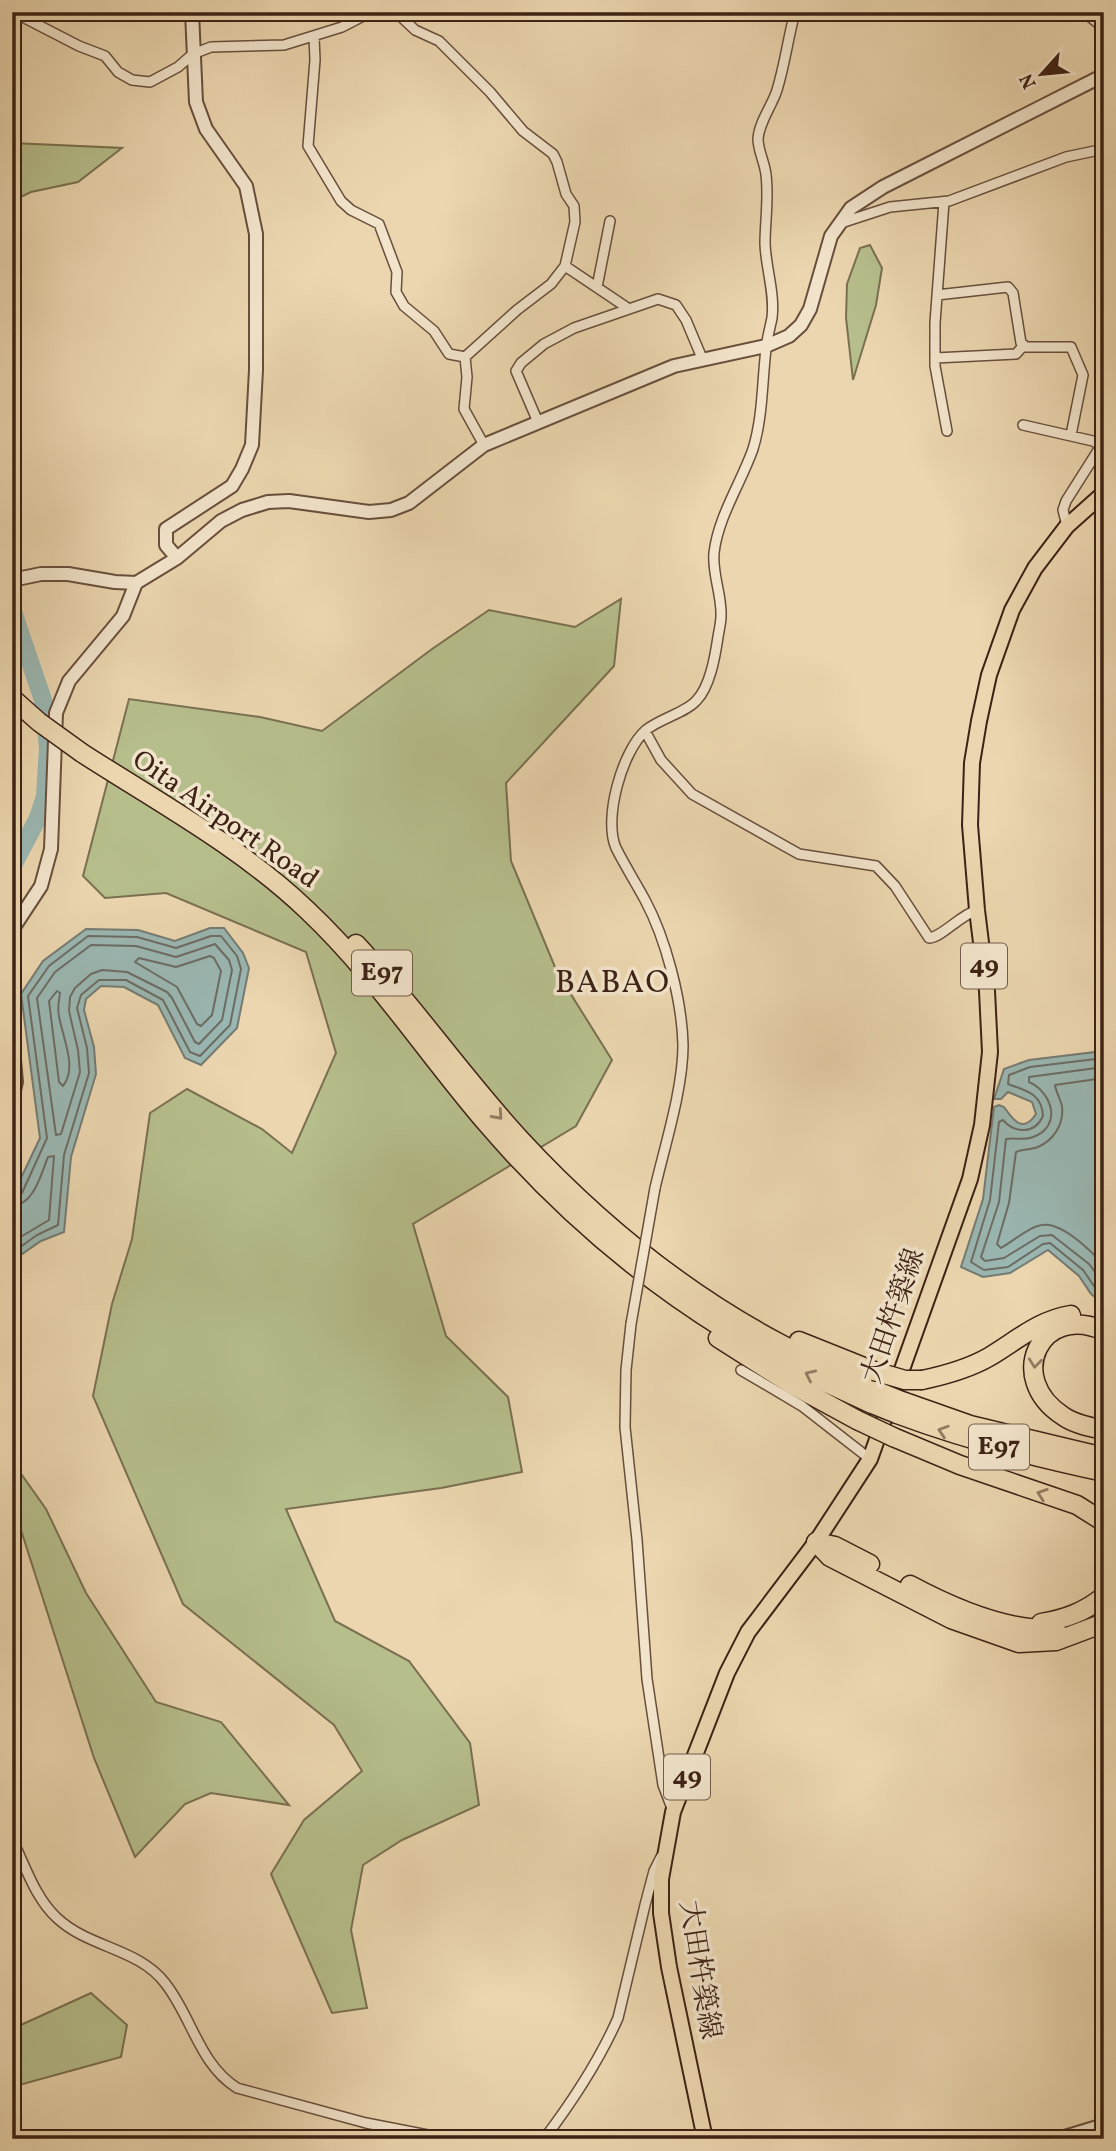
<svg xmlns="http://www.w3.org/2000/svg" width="1116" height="2151" font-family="Vollkorn,'Noto Serif JP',serif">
<rect width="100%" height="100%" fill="#ebd6af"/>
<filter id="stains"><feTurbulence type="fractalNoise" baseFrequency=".00286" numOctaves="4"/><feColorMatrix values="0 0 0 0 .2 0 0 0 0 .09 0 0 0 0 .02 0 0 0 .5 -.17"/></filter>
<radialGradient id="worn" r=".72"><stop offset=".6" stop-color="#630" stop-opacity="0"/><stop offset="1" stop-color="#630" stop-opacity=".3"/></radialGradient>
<path fill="#b6be8c" stroke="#7a7050" stroke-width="2" d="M12,143L122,148L78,182L31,192L12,201Z
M870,245L882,268L876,305L853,380L846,318L847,284L860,248Z
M621,599L614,666L506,783L511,861L557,972L612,1060L576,1126L413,1224L446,1336L508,1397L522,1472L441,1488L286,1509L335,1621L409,1661L470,1743L479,1805L402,1840L363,1865L351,1930L367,2008L332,2013L271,1874L304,1820L362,1771L334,1725L183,1604L93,1396L112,1304L132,1239L150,1113L187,1089L262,1129L292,1153L336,1053L306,952L166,893L105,898L83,876L129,699L260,717L322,731L432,649L489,610L575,627Z
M12,1461L46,1509L86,1593L156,1702L221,1722L289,1805L211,1793L185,1804L135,1857L94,1758L12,1502Z
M91,1993L127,2025L121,2057L12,2087V2029Z"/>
<path fill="#9ab7b2" stroke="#757b73" stroke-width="2" d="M210,928H224L243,953L249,968L237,1028L201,1065L185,1058L158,1005L124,987L101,986L86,999L84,1010L94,1047L96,1074L71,1157L64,1232L41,1241L12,1261V1197L40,1138L21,994L43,961L86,929L138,930L175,941Z
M1104,1051V1304L1091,1294L1079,1276L1048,1250L1010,1273L983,1277L961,1267L983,1199L994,1107L999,1105L1004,1107C1013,1120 1023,1134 1036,1114L1032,1102L1008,1092L1001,1099H994L1004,1069L1029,1060Z"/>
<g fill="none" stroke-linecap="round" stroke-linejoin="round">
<path stroke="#6c6c64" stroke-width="2" d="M215,944L229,960L232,970L222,1020L199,1044L195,1042L172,998L167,992L127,972L102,970L91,974L75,988L70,997L69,1011L78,1050L80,1072L61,1134L56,1135L37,998L55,972L91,945L136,946L176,957Z
M210,956L214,958L221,971L212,1015L201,1026L197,1024L177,987L135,962L139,958L176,967Z
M57,991L60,993C59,1001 57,1008 59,1016C62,1036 78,1068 63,1086L59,1082L49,1001Z
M1104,1058L1030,1067L1009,1075L1008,1084C1026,1091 1042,1093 1043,1116C1035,1134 1015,1134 1003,1120L999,1122L990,1200L971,1262L984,1270L1008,1267L1043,1244L1050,1243L1083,1270L1096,1289L1104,1295
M1104,1067L1029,1077V1082C1052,1092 1063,1126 1033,1137C1024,1141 1014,1137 1006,1139L999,1202L981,1257L985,1261L1004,1258L1040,1236L1052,1235L1089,1264L1104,1284
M1104,1078L1055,1085C1056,1092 1060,1098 1062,1106C1064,1124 1054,1140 1038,1147C1030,1150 1022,1149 1016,1152L1009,1203L997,1244L1001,1248C1036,1226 1043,1212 1080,1242C1088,1249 1097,1256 1104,1266
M12,1198L22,1193L47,1138L28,996L49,966L88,936L137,937L176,948L211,936H221L237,956L241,969L230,1025L200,1056L190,1052L163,1000L126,980H99L81,995L77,1008L87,1048L89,1073L64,1155L58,1225L37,1235L12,1253
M12,1206C34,1205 41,1174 48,1157L54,1156L49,1220L12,1242"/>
<path stroke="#9ab7b2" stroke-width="18" d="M12,609L43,700L48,747L45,796L38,818L12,867"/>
<g stroke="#684f3c" stroke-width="12">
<path id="minor" d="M13,12L79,46L105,56L118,72L132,80L150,82L178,67L193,54L211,47L284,45L342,27L371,12
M1084,12L1104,28
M314,37L315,60L308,146L341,201L351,210L379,224L397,272L396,292L404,306L434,331L449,354L465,357L517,310L551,284L565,266L575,222L574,206L566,194L557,162L553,154L523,131L490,92L439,41L415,30L396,12
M944,202L935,323V366L947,431
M841,223L890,207L949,201L1066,157L1104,149
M565,266L629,309
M597,287L610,221
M937,295L1008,287L1013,293L1021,343L1025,347H1071L1083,375L1071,435
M465,357L467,377L464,409L484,445
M935,358L1016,354L1024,345
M538,422L516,371L521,363L544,344L574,328L658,299L676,305L686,320L702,358
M1023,425L1093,441L1101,446
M1067,526L1063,510L1066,501L1104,441
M645,731L661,760L692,794L799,854L876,866L895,886L929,938C942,937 959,916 977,910
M655,1188C665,1145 683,1089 683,1045C682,1001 666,939 645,900C636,883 625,866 616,848C603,819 622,751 646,730C661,718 685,713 696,701C710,687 715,657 718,637C719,630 721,623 721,616C722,595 712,574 714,553C718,517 741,483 753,449C763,416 762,382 766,349C767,338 770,328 772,318C775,293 766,269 765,244C765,221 769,198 766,175C765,163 758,151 758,139C759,122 772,106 777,90C785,64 788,38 795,12
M631,1324L626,1370L625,1427L637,1540L647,1679L663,1785L673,1811
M741,1370L802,1406L870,1459
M12,1839C25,1865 35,1898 57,1918C89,1948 138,1948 165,1983C192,2017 199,2064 237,2088L366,2123L448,2139
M544,2139C572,2102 599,2061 618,2018L645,1905L654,1871L661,1857"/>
</g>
<g stroke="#684f3c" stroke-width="16">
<path id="tertiary" d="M177,558L166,545V529L232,486L242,469L252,445L256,370V234L246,186L206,129L196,102L192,12
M12,580L41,574H68L115,582L136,583L177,558L221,521L242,510L268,502L289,501L369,512L391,510L409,503L484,445L674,366L766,346L789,336L801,325L810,309L831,236L851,208L883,187L1104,75
M12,930L41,886L51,849L56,713L69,681L123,616L136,583
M12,1038L16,1082L12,1099
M1058,2139L1104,2125"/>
</g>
<g stroke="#3d2215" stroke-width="18">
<path id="primary" d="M705,2139L669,1967L661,1913V1879L673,1812L727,1673L748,1632L816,1542L870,1459L970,1179L982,1125L990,1052L987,991L977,910L970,825L972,763L979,721L989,675L1012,610L1035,568L1067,526L1104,493"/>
</g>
<g stroke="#3d2215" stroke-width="21">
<path id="motorway" d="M82,753C158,802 241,847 307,910C375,974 426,1053 487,1124C555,1203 637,1275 726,1330C773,1358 822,1381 872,1404
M356,944C414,1006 462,1076 520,1139C594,1219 680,1290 777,1342C810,1360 844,1375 877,1391
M1104,1331C1041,1302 1004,1378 1063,1416C1074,1424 1090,1427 1104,1430
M718,1338L789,1383L857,1420
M799,1341L874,1371
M922,1380C946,1375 968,1369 989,1357C1016,1341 1039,1320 1071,1315
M902,1401L970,1425L1104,1457
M897,1414C964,1439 1033,1457 1104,1472
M893,1437L960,1465L1077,1505L1104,1522
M816,1542L830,1557L951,1619L1019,1643L1056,1641L1104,1623
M816,1542L835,1546L870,1564
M910,1585C953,1608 1008,1632 1056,1629
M1041,1623C1065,1619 1085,1612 1104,1596"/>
</g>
<use href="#minor" stroke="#f2e4cb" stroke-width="9"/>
<use href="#tertiary" stroke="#f2e4cb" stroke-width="12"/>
<use href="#primary" stroke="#ebd6af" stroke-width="14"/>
<use href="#motorway" stroke="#ebd6af" stroke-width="18"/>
<g stroke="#684f3c" stroke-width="12" stroke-linecap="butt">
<path id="minor-bridge" d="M631,1324L655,1188"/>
</g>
<g stroke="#3d2215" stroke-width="21" stroke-linecap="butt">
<path id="motorway-bridge" d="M12,698L39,722L82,753
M874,1371L905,1380H922
M877,1391L902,1401
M872,1404L897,1414
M857,1420L893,1437"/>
</g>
<use href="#minor-bridge" stroke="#f2e4cb" stroke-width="9"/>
<use href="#motorway-bridge" stroke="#ebd6af" stroke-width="18"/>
</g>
<defs><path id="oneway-chevron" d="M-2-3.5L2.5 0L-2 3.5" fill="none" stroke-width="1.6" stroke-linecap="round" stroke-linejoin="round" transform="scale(1.75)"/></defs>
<g stroke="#947c62">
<use href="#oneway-chevron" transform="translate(498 1115) rotate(48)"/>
<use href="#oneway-chevron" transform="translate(1035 1363) rotate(96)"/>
<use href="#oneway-chevron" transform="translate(810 1375) rotate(-155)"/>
<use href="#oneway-chevron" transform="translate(943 1431) rotate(-162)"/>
<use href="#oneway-chevron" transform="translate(1042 1494) rotate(-161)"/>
</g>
<g text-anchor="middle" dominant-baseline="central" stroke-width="7" stroke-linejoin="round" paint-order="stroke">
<g fill="#f2e4cb" stroke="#735c4c" stroke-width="2">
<rect x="961" y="943.5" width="46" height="45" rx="5"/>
<rect x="352" y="950.5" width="60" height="45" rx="5"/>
<rect x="969" y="1424.5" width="60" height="45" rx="5"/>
<rect x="664" y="1754.5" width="46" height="45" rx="5"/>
</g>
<g font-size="26" font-weight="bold" fill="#3d2215">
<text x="984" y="966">49</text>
<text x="382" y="973">E97</text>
<text x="999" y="1447">E97</text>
<text x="687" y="1777">49</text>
</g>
<g font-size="28" fill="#3d2215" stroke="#f2e4cb">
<text transform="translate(225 820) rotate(35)">Oita Airport Road</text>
<text transform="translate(894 1316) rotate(-71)">大田杵築線</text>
<text transform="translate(699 1970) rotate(81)">大田杵築線</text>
</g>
<g font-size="32" letter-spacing="2" fill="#3d2215" stroke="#f2e4cb">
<text x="613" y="984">BABAO</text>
</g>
</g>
<rect width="1116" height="2151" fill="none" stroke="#ebd6af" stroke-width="42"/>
<rect x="14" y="14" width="1088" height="2123" fill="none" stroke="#3d2215" stroke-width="3.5"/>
<rect x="21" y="21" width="1074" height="2109" fill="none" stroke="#3d2215" stroke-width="2"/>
<g transform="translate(1042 74) rotate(243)" stroke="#f2e4cb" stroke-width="5" paint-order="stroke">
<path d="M0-5L12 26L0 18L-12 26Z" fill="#3d2215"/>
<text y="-10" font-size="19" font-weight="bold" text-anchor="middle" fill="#3d2215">N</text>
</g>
<rect width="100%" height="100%" filter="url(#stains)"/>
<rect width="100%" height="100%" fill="url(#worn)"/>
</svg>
